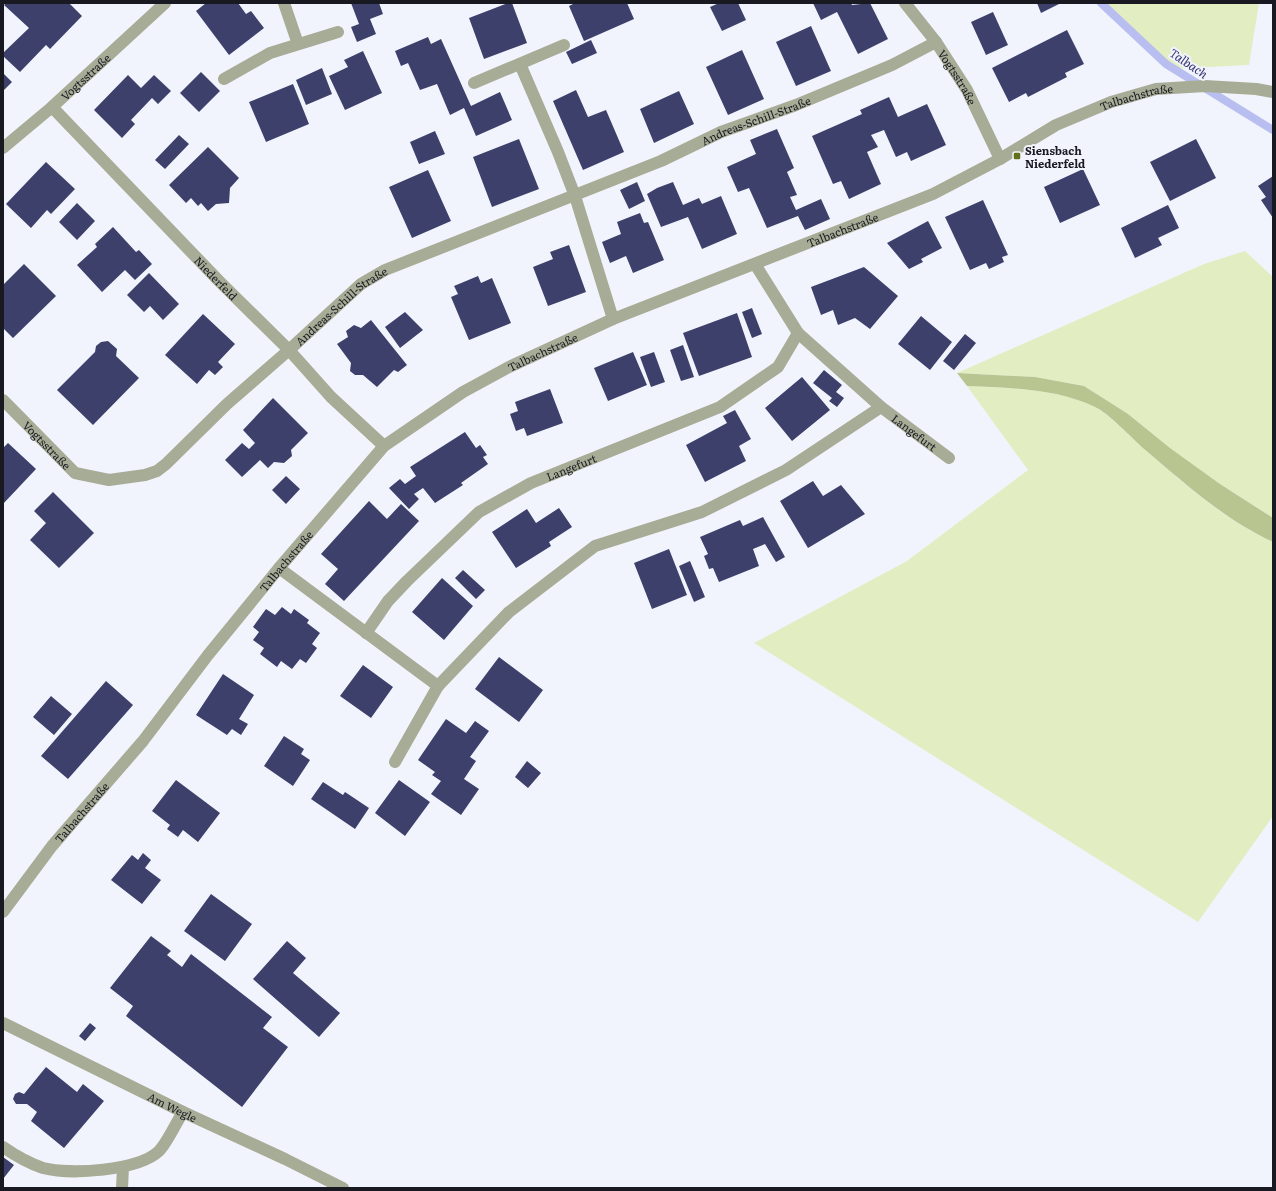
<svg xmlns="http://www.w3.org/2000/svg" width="1276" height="1191" font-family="Literata,serif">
<rect width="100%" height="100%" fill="#f2f4fd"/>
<path fill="#e2edc2" d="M1101,3H1259L1249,65L1171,69Z
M1245,251L1273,277V518L1220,484L1170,448L1128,414L1084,386L1035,377L957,373L1204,264Z
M967,386C1009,388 1055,388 1095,407C1106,412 1130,436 1141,446C1181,481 1224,520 1273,542V816L1198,922L754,643L907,561L1028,470Z"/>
<path fill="#b8c591" d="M957,373L1035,377L1084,386L1128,414L1170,448L1220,484L1273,518V542C1225,520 1183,482 1143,448C1132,438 1107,412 1095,407C1055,388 1009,388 967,386Z"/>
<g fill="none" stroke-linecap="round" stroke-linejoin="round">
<path stroke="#b8bef0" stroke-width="8" d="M1101,3L1166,64L1273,130"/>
</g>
<path fill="#3d406a" d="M6,3H69L82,16L50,49L46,45L20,72L3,56V53L29,28L4,5Z
M206,3H238L246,14L251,11L264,28L229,55L196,11Z
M351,3H379L383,14L370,19L376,34L357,42L351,27L359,24Z
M508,3H512L527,43L484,59L469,18Z
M575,3H627L634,19L584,41L569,6Z
M719,3H738L746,20L722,31L710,7Z
M813,3H851L852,5L870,3L888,39L858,54L837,12L821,20Z
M1037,3H1061L1041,13Z
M993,12L1008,45L986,55L971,22Z
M811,26L831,71L796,86L776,42Z
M1067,30L1084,64L1065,73L1067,77L1028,97L1026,93L1009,102L992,68Z
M428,37L431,44L441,39L471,106L500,92L512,120L476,136L464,108L450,115L437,84L420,90L408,63L401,66L395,51Z
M591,40L597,53L572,64L566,52Z
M742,50L764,99L728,115L706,67Z
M363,51L382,93L345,110L329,76L348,67L344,60Z
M322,68L332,94L306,105L296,80Z
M201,72L220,91L199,112L180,93Z
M3,73L12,82L3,91Z
M128,75L141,88L154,75L171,91L158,104L152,98L131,120L135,124L122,138L94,110Z
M293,84L309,124L266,142L249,102Z
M576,90L588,117L606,110L624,152L583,170L553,101Z
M679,91L694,124L654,143L640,109Z
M889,97L898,117L927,104L946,145L911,161L907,152L896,157L884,130L871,135L878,147L867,152L881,184L849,199L841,181L833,184L812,136L862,114L860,110Z
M777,129L794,168L787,172L797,195L790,197L796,210L821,199L830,219L805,230L798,216L767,228L749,188L738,192L727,167L756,154L750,140Z
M435,131L445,154L419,164L410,142Z
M179,135L189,144L165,169L155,160Z
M519,139L539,189L492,207L473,157Z
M1196,139L1216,178L1170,201L1150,162Z
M208,147L239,178L230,188L229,203L216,204L208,211L201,203L198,206L191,198L186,203L169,185Z
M46,162L75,189L51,214L47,210L31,228L6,204Z
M1083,169L1100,205L1060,223L1044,187Z
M428,170L451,221L412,238L389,187Z
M1273,176V218L1261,200L1266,197L1258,186Z
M637,182L645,201L629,209L620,190Z
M673,182L683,205L699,198L702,204L721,196L737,234L702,249L688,217L661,227L647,194L657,188Z
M983,200L1008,255L1002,257L1004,262L989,269L986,263L970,270L945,217Z
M77,203L95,221L77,240L59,222Z
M1168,205L1179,228L1158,238L1162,245L1135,258L1121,228Z
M640,213L644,223L648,222L664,260L633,273L626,256L610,263L602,242L621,234L617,222Z
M928,221L942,248L921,259L923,262L909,269L887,243Z
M113,227L136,252L139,250L152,264L135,280L125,270L102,292L77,265L97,247L95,244Z
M569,245L586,292L548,306L533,267L553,259L550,252Z
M24,264L56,296L13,338L3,328V285Z
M864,267L898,296L870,329L855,318L838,325L833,310L821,315L811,287Z
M149,273L179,304L163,320L150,306L144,312L127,295Z
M478,276L481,283L492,278L511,323L469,340L451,297L458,294L454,286Z
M752,308L762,334L752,338L742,312Z
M405,312L423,330L400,348L385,327Z
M737,313L752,357L699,376L683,333Z
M203,314L235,344L218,362L223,367L215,375L209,370L197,384L165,355Z
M921,316L952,342L930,370L898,344Z
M371,320L407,365L398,372L394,370L377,387L363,375H355L350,371L351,363L337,344L348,337L346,331L354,325L361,328Z
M965,334L976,343L954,370L943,361Z
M108,341L117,349L116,356L139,378L93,425L57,390L95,352L96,346L101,342Z
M683,345L694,377L681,381L670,350Z
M633,352L647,385L608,401L594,368Z
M654,352L665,382L651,387L640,357Z
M824,370L842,385L836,392L844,398L837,407L829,401L832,398L813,383Z
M802,377L830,410L792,441L765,408Z
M550,389L563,423L527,436L524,428L516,431L510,414L518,411L515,402Z
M273,398L308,433L291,450L292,456L284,463L274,462L268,468L260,460L242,477L225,460L242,443L249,449L255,443L243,430Z
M735,410L751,439L739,446L746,461L705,482L686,445L727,423L723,416Z
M465,432L476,448L480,445L487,455L483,457L488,464L461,483L463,485L435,503L423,488L414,494L419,499L409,509L389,488L400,479L405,484L416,476L410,467Z
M8,443L36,469L3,504V448Z
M286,476L300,489L286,504L272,490Z
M813,481L823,496L841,485L865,514L808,548L780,501Z
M53,492L94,533L59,568L30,540L46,523L34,511Z
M369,501L387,519L401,504L419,521L344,601L325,584L338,569L321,554Z
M559,508L572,527L549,542L551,546L516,568L492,532L527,509L536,523Z
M763,517L785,557L776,562L765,544L753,549L759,566L719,582L713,568L709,569L704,556L708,554L700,537L740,520L743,526Z
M669,549L687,595L652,609L634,563Z
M690,561L705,597L694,602L679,566Z
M463,570L485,590L476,599L455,578Z
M442,578L473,606L444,640L412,612Z
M282,607L291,614L294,609L309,620L307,623L320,633L312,644L317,648L306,663L300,659L292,669L281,661L277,667L260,654L264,648L253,640L259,632L253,627L266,609L275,615Z
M499,657L543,690L519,722L475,689Z
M363,665L393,687L371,718L340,696Z
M223,674L254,695L239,719L248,724L241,735L232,729L227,735L196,715Z
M106,681L133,705L68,779L41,756Z
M51,696L72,714L54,735L33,717Z
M446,719L466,733L475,721L489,731L470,757L476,761L464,779L479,789L461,815L431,794L441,781L432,775L435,772L418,760Z
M284,736L304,749L301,754L310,760L293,786L264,766Z
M527,761L541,773L528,788L515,777Z
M176,780L220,813L198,842L183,830L178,837L167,829L170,825L152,811Z
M399,780L430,802L405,836L375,813Z
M323,782L343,795L345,792L369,808L355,829L311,799Z
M143,853L151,860L145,868L161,880L142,904L111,880L132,855L138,860Z
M211,894L252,924L225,961L184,931Z
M151,936L171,951L167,955L182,967L191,954L272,1017L263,1028L288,1047L242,1107L126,1016L133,1006L110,988Z
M287,941L306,958L293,973L340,1013L319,1037L253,979Z
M90,1023L96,1028L85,1041L79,1036Z
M46,1067L77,1092L83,1084L104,1101L64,1148L31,1121L37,1112L27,1104H16L13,1099L15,1094L19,1092L24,1094Z
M3,1157L14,1165L3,1179Z"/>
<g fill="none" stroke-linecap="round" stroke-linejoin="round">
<g stroke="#a6ac96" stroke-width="12">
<path d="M284,3L298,44"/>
<path d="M224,79L270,53L338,32"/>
<path id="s1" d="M3,1023L183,1112L285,1159L343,1188"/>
<path d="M122,1188L123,1167"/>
</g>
<g stroke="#a6ac96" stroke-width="12">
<path id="s2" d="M905,3L936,42L967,90L1000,159"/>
<path d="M520,64L558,152L575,196L613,319"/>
<path d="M474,83L564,45"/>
<path id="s3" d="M52,107L219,281L289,350L331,397L384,446"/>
<path id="s4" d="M3,148L52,107L165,3"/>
<path d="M755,264L798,333L881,407"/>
<path id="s5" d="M3,400L75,473L109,480L145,475L157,471L166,464L227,404L289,350L361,284L385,270L661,161L721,132L796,105L892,65L936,42"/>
<path d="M279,568L438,686L395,762"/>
<path id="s6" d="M366,633L388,601L407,581L479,512L531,483L720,407L778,367L798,333"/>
<path id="s7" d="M438,686L509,612L595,546L702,512L786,470L881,407L949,458"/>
<path d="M3,1147C16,1156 28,1163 43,1168C70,1175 138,1171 159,1151C167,1143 176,1123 183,1112"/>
</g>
<path stroke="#a6ac96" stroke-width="12" id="s8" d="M3,912L52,846L143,741L208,655L279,568L384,446L463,392L509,367L613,319L933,194L1000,159L1056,125L1111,102L1156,89L1205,86L1256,89L1273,92"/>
</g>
<rect fill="#61701b" stroke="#f2f4fd" stroke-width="1.5" x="1013" y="152" width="8" height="8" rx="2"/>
<g text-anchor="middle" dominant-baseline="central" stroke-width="4" stroke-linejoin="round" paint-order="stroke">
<g font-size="11" fill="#181921" stroke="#f2f4fd">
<text stroke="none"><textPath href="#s4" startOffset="109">Vogtsstraße</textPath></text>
<text stroke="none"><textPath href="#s2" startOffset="91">Vogtsstraße</textPath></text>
<text stroke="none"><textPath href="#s8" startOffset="1435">Talbachstraße</textPath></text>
<text stroke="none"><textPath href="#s5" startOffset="891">Andreas-Schill-Straße</textPath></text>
<text stroke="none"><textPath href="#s8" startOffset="1111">Talbachstraße</textPath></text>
<text stroke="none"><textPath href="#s3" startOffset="237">Niederfeld</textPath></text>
<text stroke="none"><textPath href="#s5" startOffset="434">Andreas-Schill-Straße</textPath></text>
<text stroke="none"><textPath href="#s8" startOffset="787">Talbachstraße</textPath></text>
<text stroke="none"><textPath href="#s7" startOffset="573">Langefurt</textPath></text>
<text stroke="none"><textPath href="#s5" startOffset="63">Vogtsstraße</textPath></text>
<text stroke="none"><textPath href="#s6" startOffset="269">Langefurt</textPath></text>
<text stroke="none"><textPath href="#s8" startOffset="451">Talbachstraße</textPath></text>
<text stroke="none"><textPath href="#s8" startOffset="127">Talbachstraße</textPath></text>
<text stroke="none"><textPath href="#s1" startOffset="189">Am Wegle</textPath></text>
</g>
<g font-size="11" font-weight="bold" fill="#181921" stroke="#f2f4fd" text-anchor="start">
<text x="1025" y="150">Siensbach<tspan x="1025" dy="13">Niederfeld</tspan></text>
</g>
<g font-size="12" font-style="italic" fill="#343571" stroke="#f2f4fd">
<text transform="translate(1189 63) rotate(34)">Talbach</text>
</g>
</g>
<rect width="1276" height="1191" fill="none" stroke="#181921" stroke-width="8"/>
</svg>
